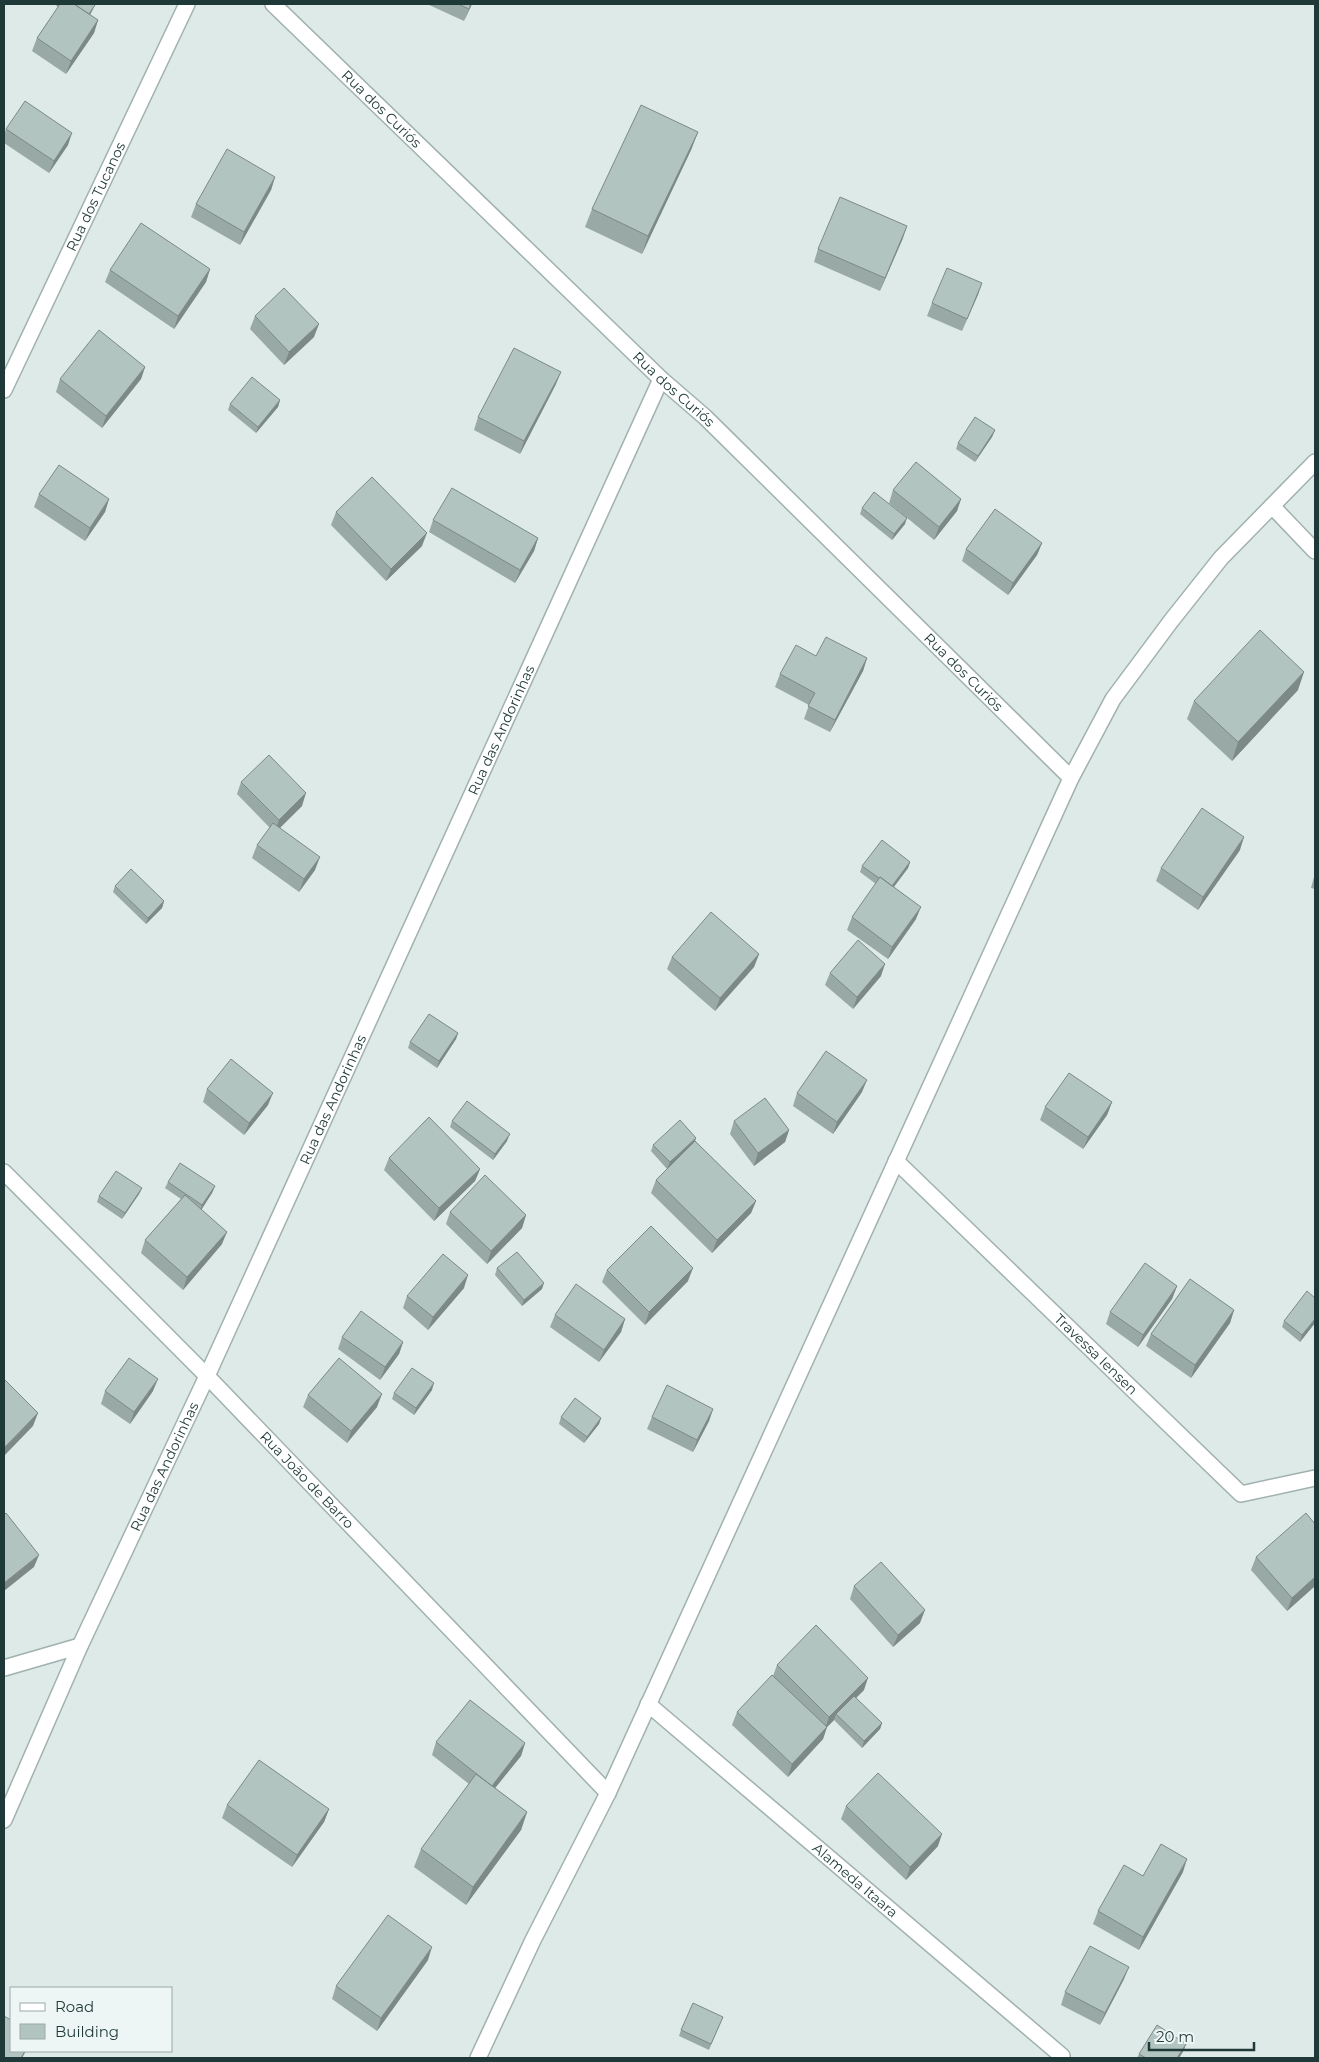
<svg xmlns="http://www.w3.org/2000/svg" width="1319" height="2062" font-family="Montserrat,sans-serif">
<rect width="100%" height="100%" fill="#ddeae7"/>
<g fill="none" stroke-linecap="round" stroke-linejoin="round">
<g stroke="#a0b1af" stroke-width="18">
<g id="minor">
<path id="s1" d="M273,4L661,379L705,417L1071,778"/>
<path id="s2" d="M4,390L187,4"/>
<path d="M1272,506L1315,551"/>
<path id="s3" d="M896,1161L1241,1494L1315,1478"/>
<path id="s4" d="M4,1172L207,1376L608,1793"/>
<path d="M4,1668L80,1646"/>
<path id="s5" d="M648,1704L1062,2056"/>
<path id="s6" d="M4,1820L80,1646L207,1376L661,379"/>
<path d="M478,2058L533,1940L608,1793L1071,778L1113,699L1171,621L1221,558L1315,462"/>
</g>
</g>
<use href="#minor" stroke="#fff" stroke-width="15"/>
</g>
<path fill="#99a9a5" d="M54,4H94L92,11L90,15L98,20L94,33L66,74L32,51L37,38L58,7Z
M427,4H472L464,21Z
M6,129L68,145L49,173L4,143V135Z
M698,132L691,150L642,254L585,227L592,209Z
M275,177L271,190L240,245L191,217L196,204Z
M903,238L880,291L814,262L818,249Z
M210,269L206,282L174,329L105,282L110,270Z
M982,283L962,331L927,316L932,303Z
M255,316L314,337L284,365L250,329Z
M145,367L141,379L102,428L56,392L60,379Z
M556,384L520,454L474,430L478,417Z
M280,400L278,407L256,433L228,410L230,404Z
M995,430L992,437L975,462L956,449L958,443Z
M893,490L961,499L957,511L934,540L889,503Z
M39,494L109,499L105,512L85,541L34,507Z
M862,508L905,524L892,540L860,514Z
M336,512L422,546L386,581L331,525Z
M433,520L538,538L534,551L515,583L429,532Z
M1042,543L1037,555L1008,595L962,561L966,549Z
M816,656L867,658L863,671L830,732L804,719L809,705L775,687L780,674Z
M1298,690L1232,761L1187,719L1194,701Z
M241,782L302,806L279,828L315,870L299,892L252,858L257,845L270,828L237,794Z
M1240,850L1198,910L1156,881L1161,868Z
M910,862L908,868L894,887L916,919L888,959L847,930L852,917L876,884L860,872L862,866Z
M1315,873V889L1311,888Z
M115,886L164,901L162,908L146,924L113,892Z
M759,954L754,967L715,1011L667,969L672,957Z
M830,973L881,976L853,1009L825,985Z
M458,1033L456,1039L437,1068L408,1048L410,1042Z
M207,1089L268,1105L244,1135L203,1102Z
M862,1092L833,1134L793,1106L797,1093Z
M1112,1102L1107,1115L1083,1149L1040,1120L1045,1107Z
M452,1121L507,1141L493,1160L450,1127Z
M734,1121L789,1130L785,1142L754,1166L730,1134Z
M696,1138L695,1141L756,1201L751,1213L712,1253L651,1193L656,1180L667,1169L651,1151L653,1145Z
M389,1158L480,1169L475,1181L434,1221L384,1170Z
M168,1182L215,1186L212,1193L201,1209L222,1244L183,1290L141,1253L145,1240L181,1199L165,1188Z
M142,1188L139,1194L122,1219L97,1202L99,1196Z
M450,1212L526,1215L522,1228L487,1264L446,1224Z
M497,1268L542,1289L522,1306L495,1275Z
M607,1270L688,1281L645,1325L602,1282Z
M1177,1286L1172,1299L1138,1347L1106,1324L1110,1312Z
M464,1288L428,1330L403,1308L407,1296Z
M1315,1298V1323L1300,1342L1282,1327L1284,1321Z
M1234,1310L1230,1323L1191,1378L1146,1346L1151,1334Z
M555,1315L625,1319L621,1332L599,1362L550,1327Z
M342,1337L403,1342L399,1354L380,1380L338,1349Z
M432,1390L414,1415L392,1399L394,1393Z
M105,1391H153L130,1424L101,1404Z
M308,1395L377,1407L347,1443L303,1407Z
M713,1409L709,1421L693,1452L647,1429L652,1417Z
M561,1417L601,1418L599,1424L584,1443L559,1424Z
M1315,1524V1586L1287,1611L1251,1570L1256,1557Z
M854,1586L920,1623L893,1647L850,1599Z
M777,1665L864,1690L856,1698L882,1723L880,1729L862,1748L834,1720L827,1727L823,1739L788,1777L732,1725L737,1712L773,1676Z
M436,1742L525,1743L521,1756L495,1788L527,1812L521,1830L466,1905L414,1867L421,1849L469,1784L432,1755Z
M227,1805L329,1809L324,1822L292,1867L222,1818Z
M846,1806L938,1846L906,1880L841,1819Z
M1183,1872L1139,1950L1093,1924L1098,1911L1143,1876Z
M428,1960L377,2031L332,1999L336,1986Z
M1124,1979L1100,2025L1061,2005L1065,1992Z
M723,2017L709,2050L679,2036L681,2030Z
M1184,2050L1179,2058H1137L1139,2054Z"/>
<path fill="#7d8986" d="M471,4H472L464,21L469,9Z
M95,5L92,11L84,24L86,18Z
M98,20L94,33L66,74L71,61Z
M698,132L691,150L642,254L648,236Z
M72,133L68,145L49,173L54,161Z
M275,177L271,190L240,245L244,232Z
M907,226L903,238L880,291L885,278Z
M210,269L206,282L174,329L178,316Z
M982,283L978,295L962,331Z
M319,324L314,337L284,365L289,352Z
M145,367L141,379L102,428L106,416Z
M561,372L556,384L520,454L524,441Z
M280,400L278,407L256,433L258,427Z
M995,430L992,437L975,462L978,456Z
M109,499L105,512L85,541L90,528Z
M961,499L957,511L934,540L939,527Z
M907,518L905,524L892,540L894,534Z
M427,533L422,546L386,581L391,569Z
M538,538L534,551L515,583L520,570Z
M1042,543L1037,555L1008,595L1013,583Z
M867,658L863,671L830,732L835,720Z
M1304,672L1298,690L1232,761L1238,742Z
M306,793L302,806L275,833L279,820Z
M1244,837L1240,850L1198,910L1203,897Z
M320,857L315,870L299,892L304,879Z
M910,862L908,868L889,893L891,887Z
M164,901L162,908L146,924L148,918Z
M921,907L916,919L888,959L892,947Z
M759,954L754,967L715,1011L720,998Z
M885,964L881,976L853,1009L857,997Z
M458,1033L456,1039L437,1068L439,1061Z
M867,1080L862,1092L833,1134L837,1122Z
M273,1093L268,1105L244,1135L249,1123Z
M1112,1102L1107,1115L1083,1149L1088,1137Z
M789,1130L785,1142L754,1166L758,1153Z
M510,1134L507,1141L493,1160L495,1154Z
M696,1138L694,1144L667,1169L670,1162Z
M480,1169L475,1181L434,1221L439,1208Z
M215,1186L212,1193L200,1212L202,1205Z
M142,1188L139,1194L122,1219L125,1213Z
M756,1201L751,1213L712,1253L717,1240Z
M526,1215L522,1228L487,1264L491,1251Z
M227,1232L222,1244L183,1290L187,1277Z
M693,1268L688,1281L645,1325L649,1312Z
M468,1275L464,1288L428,1330L433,1317Z
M544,1283L542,1289L522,1306L524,1300Z
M1177,1286L1172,1299L1138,1347L1143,1335Z
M1234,1310L1230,1323L1191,1378L1195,1365Z
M625,1319L621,1332L599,1362L604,1350Z
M1315,1319V1323L1300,1342L1302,1335Z
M403,1342L399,1354L380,1380L385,1367Z
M158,1379L153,1391L130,1424L134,1412Z
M434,1383L432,1390L414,1415L416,1408Z
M382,1394L377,1407L347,1443L351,1431Z
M713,1409L709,1421L693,1452L697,1440Z
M38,1413L33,1426L4,1456V1448Z
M601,1418L599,1424L584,1443L587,1437Z
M39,1555L34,1567L4,1591V1583Z
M1315,1577V1586L1287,1611L1292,1598Z
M925,1610L920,1623L893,1647L898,1635Z
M868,1678L864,1690L838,1716L836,1714L834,1720L825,1729L829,1717Z
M882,1723L880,1729L862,1748L864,1741Z
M827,1727L823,1739L788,1777L792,1764Z
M525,1743L521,1756L487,1798L492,1786Z
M329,1809L324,1822L292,1867L297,1855Z
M527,1812L521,1830L466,1905L473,1887Z
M942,1834L938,1846L906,1880L910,1867Z
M1187,1859L1183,1872L1139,1950L1143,1937Z
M432,1947L428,1960L377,2031L381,2018Z
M1129,1967L1124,1979L1100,2025L1105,2013Z
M1186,2044L1184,2050L1179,2058H1177Z
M25,2051H26L22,2058H21Z"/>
<path fill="#b2c4c0" stroke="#7d8986" d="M60,4H74L98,20L71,61L37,38Z
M74,4H94L95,5L89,14Z
M458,4H471L469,9Z
M25,101L72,133L54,161L6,129Z
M641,105L698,132L648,236L592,209Z
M227,149L275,177L244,232L196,204Z
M840,197L907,226L885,278L818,249Z
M141,223L210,269L178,316L110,270Z
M947,268L982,283L967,319L932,303Z
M284,288L319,324L289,352L255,316Z
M99,330L145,367L106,416L60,379Z
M514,348L561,372L524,441L478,417Z
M252,377L280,400L258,427L230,404Z
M975,417L995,430L978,456L958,443Z
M916,462L961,499L939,527L893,490Z
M59,465L109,499L90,528L39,494Z
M372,477L427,533L391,569L336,512Z
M452,488L538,538L520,570L433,520Z
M874,492L907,518L894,534L862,508Z
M995,509L1042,543L1013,583L966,549Z
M1260,630L1304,672L1238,742L1194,701Z
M826,637L867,658L835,720L808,706L815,693L780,674L796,645L816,656Z
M269,755L306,793L279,820L241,782Z
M1202,808L1244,837L1203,897L1161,868Z
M273,823L320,857L304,879L257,845Z
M882,840L910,862L892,886L880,877L879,878L862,866Z
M131,869L164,901L148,918L115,886Z
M880,877L921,907L892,947L852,917Z
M711,912L759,954L720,998L672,957Z
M858,940L885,964L857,997L830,973Z
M429,1014L458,1033L439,1061L410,1042Z
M826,1051L867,1080L837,1122L797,1093Z
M231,1059L273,1093L249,1123L207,1089Z
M1069,1073L1112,1102L1088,1137L1045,1107Z
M765,1098L789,1130L758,1153L734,1121Z
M467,1101L510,1134L495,1154L452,1121Z
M429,1117L480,1169L439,1208L389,1158Z
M680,1120L696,1138L670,1162L653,1145Z
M695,1141L756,1201L717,1240L656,1180Z
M180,1163L215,1186L202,1205L168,1182Z
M116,1171L142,1188L125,1213L99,1196Z
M485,1175L526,1215L491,1251L450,1212Z
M185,1195L227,1232L187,1277L145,1240Z
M651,1226L693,1268L649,1312L607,1270Z
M517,1252L544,1283L524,1300L497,1268Z
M443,1254L468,1275L433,1317L407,1296Z
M1145,1263L1177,1286L1143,1335L1110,1312Z
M1190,1279L1234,1310L1195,1365L1151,1334Z
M576,1284L625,1319L604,1350L555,1315Z
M1307,1291L1315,1298V1319L1302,1335L1284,1321Z
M361,1311L403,1342L385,1367L342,1337Z
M129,1358L158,1379L134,1412L105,1391Z
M339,1358L382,1394L351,1431L308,1395Z
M412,1368L434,1383L416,1408L394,1393Z
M4,1379L38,1413L4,1448Z
M667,1385L713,1409L697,1440L652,1417Z
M575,1398L601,1418L587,1437L561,1417Z
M6,1513L39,1555L4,1583V1515Z
M1306,1513L1315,1524V1577L1292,1598L1256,1557Z
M881,1562L925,1610L898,1635L854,1586Z
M816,1625L868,1678L829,1717L777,1665Z
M772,1675L827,1727L792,1764L737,1712Z
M854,1696L882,1723L864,1741L836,1714Z
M470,1700L525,1743L492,1786L436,1742Z
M259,1760L329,1809L297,1855L227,1805Z
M878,1773L942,1834L910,1867L846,1806Z
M476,1774L527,1812L473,1887L421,1849Z
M1161,1844L1187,1859L1143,1937L1098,1911L1124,1865L1143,1876Z
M388,1915L432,1947L381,2018L336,1986Z
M1090,1946L1129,1967L1105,2013L1065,1992Z
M693,2003L723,2017L711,2044L681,2030Z
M4,2016L11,2020V2051H25L21,2058H4Z
M1157,2025L1186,2044L1177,2058H1146L1139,2054Z"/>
<g text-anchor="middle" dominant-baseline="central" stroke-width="4" stroke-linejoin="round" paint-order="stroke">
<g font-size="14" fill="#1e3938" stroke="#edf6f4">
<text stroke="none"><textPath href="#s1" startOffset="151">Rua dos Curiós</textPath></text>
<text stroke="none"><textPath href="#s2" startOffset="214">Rua dos Tucanos</textPath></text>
<text stroke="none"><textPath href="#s1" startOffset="556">Rua dos Curiós</textPath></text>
<text stroke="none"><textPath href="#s1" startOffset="961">Rua dos Curiós</textPath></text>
<text stroke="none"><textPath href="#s6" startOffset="1198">Rua das Andorinhas</textPath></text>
<text stroke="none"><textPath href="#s6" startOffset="792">Rua das Andorinhas</textPath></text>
<text stroke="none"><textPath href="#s3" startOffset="278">Travessa Iensen</textPath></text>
<text stroke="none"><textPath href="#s6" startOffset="388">Rua das Andorinhas</textPath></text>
<text stroke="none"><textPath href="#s4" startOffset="432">Rua João de Barro</textPath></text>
<text stroke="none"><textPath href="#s5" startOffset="272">Alameda Itaara</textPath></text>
</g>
</g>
<rect width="1319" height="2062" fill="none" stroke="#1e3938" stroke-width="10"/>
<rect x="10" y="1987" width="162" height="65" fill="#edf6f4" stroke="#9aaaa9"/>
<rect x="20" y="2003" width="25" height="8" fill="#ffffff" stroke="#9aaaa9"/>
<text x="55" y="2012" font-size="15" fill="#1e3938">Road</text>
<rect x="20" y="2024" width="25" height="15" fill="#b2c4c0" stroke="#9aaaa9"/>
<text x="55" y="2037" font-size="15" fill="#1e3938">Building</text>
<path d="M1149 2042v8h105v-8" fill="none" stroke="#1e3938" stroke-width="2.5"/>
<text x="1156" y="2042" font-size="15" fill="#1e3938" stroke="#edf6f4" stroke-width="4" paint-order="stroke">20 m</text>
</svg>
